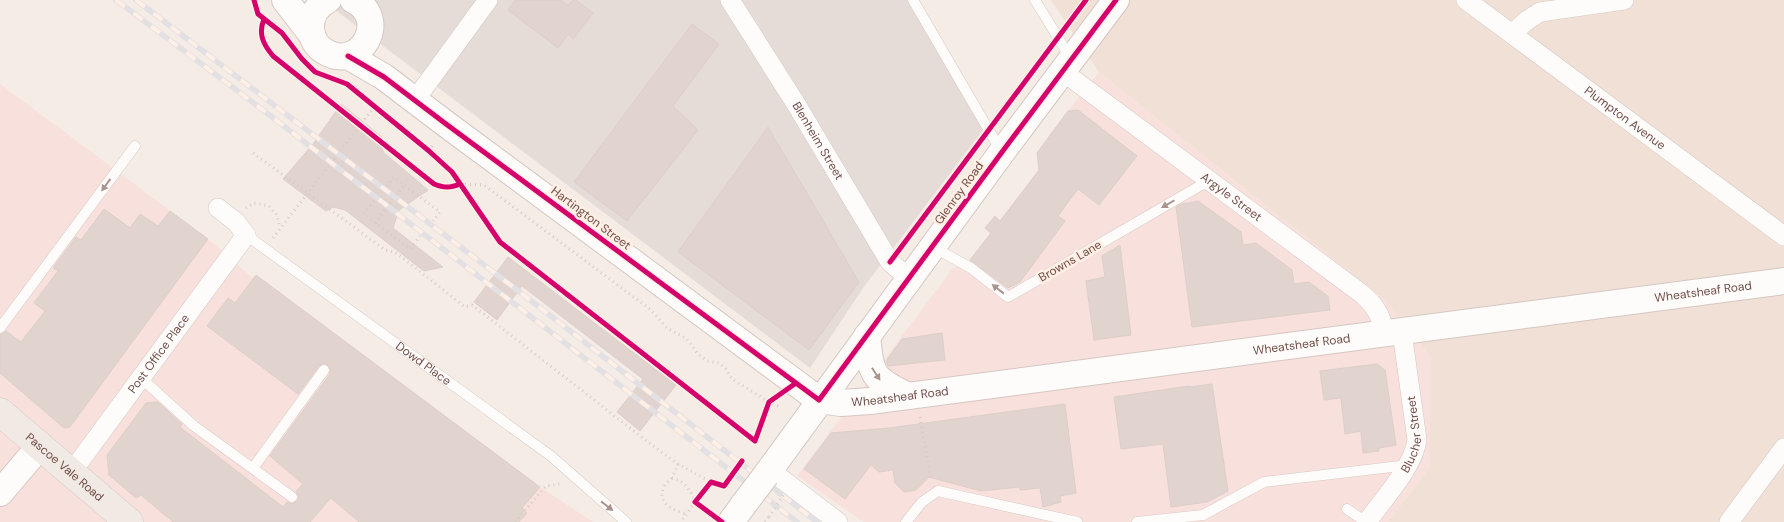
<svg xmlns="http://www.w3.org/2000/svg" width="1784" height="522" font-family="'DM Sans',sans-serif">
<rect width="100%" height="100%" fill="#f5ece6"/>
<path fill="#f0e0d6" d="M1051,0H1784V522H1388L1430,467L1385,300L1099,72Z"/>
<path fill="#f8e0dc" d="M1099,72L1385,300L1431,356L1430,467L1388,522H864L797,476L953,268L969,262L1044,163L1068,111Z
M0,84L208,239L257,282L388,374L540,487L593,522H0Z"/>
<path fill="#e6dcd7" d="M322,0H914L989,122L863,288L810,368Z"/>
<path fill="#e1d3ce" stroke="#ddcec9" d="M515,0H561L568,6L573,0H576L593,13L573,39L568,34L558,48L508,10Z
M692,24L719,44L673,106L698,130L627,221L574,182Z
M341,104L382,137L381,146L384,153L428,190L399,210L393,228L443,267L424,271L345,210L333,207L326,211L283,179L313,144Z
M1078,110L1137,156L1099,205L1078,189L1058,216L1065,221L1020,282L1008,288L970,260L991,233L985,228L995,216L1000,221L1039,170L1037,153L1068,111Z
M768,127L859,282L809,350L678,252Z
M1198,201L1241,232L1243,245L1256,243L1292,270L1294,284L1309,282L1328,296L1330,310L1192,327L1176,207L1182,204Z
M104,209L130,228L140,214L158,226L170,211L208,239L70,427L64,428L0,373V335L6,331L21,342L45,311L34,303L58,271L53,268L76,237L81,240Z
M1120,245L1131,335L1094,340L1086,281L1105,277L1102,256Z
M508,257L676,385L640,431L617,412L643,379L522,286L497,320L474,302Z
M256,275L540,487L522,508L527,513L519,522H359L331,498L310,522H173L141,495L136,498L109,475L107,455L146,403L158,402L182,424L180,427L283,507L287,502L292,504L297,501L299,497L296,491L303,484L270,456L330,374V367L324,363L319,366L298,394L207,326L228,298L235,303Z
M942,333L945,360L888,366L886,361L902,339Z
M1377,364L1385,370L1396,445L1379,448V451L1363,453L1361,431L1345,434L1341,398L1324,400L1320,371Z
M1212,384L1228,491L1207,502L1171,507L1163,444L1121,449L1114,397L1189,386L1190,387Z
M1065,404L1076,493L1060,496L1061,502L1043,507L1040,488L1020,490V487L981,491L929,477L916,490L904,492L895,483L893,470L879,472L871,465L845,499L804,469L831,433L889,428Z"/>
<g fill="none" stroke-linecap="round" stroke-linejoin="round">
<g stroke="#d6c9c4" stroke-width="11">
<g id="lane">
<path d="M913,0L1001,151"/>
<path d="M1035,0L1071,59"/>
<path id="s1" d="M246,235L551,456L626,522"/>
<path d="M933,247L971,268L1008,297L1210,180"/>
<path d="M0,328L135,146"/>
<path d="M141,378L194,426L292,497"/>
<path d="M253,468L324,370"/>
<path d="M1347,509L1366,522"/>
<path d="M906,522L922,502L938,491L1077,522"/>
<path d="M1137,522L1203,515L1264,482L1409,465"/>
</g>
</g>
<g stroke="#d6c9c4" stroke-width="20">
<g id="street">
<path id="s2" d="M730,0L796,104L884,252L890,262L909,278"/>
<path id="s3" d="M1466,0L1784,236"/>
<path d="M1512,34L1526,21L1540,12L1624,0"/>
<path id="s4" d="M1062,71L1362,294C1376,306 1381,316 1385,334"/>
<path d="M415,100L488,0"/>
<path d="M770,470L838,522"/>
<path id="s5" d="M71,473L246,235L236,222L218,208"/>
<path id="s6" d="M1367,522C1383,499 1413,468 1417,440L1402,332"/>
<path d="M1729,522L1784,448"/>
</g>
</g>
<g stroke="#d5c7c2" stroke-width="28">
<g id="secondary">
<path d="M285,0L312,35"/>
<path d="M328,0C317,6 310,16 311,29C312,38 316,46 324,51C360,74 391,18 353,0"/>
<path id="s7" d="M348,56L384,77L446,124L819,400L841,403L870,401L1784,281"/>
<path d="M867,336C871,375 872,379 908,396"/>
<path d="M766,475L1002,152L1116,0"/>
<path d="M0,493L40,446"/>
<path d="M731,522L744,504"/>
</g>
</g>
<g stroke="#d4c7c4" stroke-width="29">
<g id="primary">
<path id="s8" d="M0,412L129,522"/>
</g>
</g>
<path stroke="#d6cbc8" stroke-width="3" stroke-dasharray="1 4" stroke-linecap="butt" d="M429,151L434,143
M253,153L385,250L395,252L465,307L472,305L648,442L678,464L711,482
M333,160L389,204
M460,184L484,185L651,310L667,328L687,339L698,354L707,361L719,363L726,369L732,379L769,402L780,407
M387,186L394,177L440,212L433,221
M374,201L364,214L410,249L420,236
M246,208L254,203L269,206L276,214L280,226
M375,223L404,185
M273,238L375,106
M920,417L931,480
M678,464L672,478C684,481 691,490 695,502L681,522
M672,478C670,480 665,484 664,487C656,504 675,511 687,514
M515,522L546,486L560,484
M765,522L769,517"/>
<use href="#lane" stroke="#fefcfb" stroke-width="10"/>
<use href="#street" stroke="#fefcfb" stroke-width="19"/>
<use href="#secondary" stroke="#fefcfb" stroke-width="26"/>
<use href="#primary" stroke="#f1e9e3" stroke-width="28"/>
<g stroke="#e2e0e3" stroke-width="5.5">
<path id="rail" d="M116,0L263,110L797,522
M136,0L521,293L817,522"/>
</g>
<use href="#rail" stroke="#ffefe5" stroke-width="4" stroke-dasharray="11" stroke-linecap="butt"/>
<g stroke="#d5c7c2" stroke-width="28" stroke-linecap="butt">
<path id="secondary-bridge" d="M744,504L766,475"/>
</g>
<path stroke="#d6cbc8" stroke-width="3" stroke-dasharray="1 4" stroke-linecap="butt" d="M769,517L784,494"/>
<use href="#secondary-bridge" stroke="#fefcfb" stroke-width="26"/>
<g stroke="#ffefe5" stroke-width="8">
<path id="cycleway" d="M254,0L258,14L282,33L302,59L315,72L347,84L429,151L452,172L500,242L755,441L769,402L796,383
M264,19C258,34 263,44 273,56L434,184C444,188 450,188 460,184
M348,56L384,77L446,124L819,400L1002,152L1116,0
M890,262L1086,0
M722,522L695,502L711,482L724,486L742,461"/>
</g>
<use href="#cycleway" stroke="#d6006c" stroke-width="5"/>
</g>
<defs><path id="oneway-solid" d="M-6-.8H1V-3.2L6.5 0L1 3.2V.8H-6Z" transform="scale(1.25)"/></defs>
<g fill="#a99490">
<use href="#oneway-solid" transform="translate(106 185) rotate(126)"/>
<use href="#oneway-solid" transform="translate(1168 204) rotate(150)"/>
<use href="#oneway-solid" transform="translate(998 289) rotate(-142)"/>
<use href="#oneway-solid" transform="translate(876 374) rotate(57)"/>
<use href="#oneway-solid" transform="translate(607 506) rotate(38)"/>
</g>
<g text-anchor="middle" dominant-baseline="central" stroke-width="5" stroke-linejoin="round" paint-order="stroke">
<g font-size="12" fill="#714e48" stroke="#ffefe5">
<text stroke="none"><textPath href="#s3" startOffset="198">Plumpton Avenue</textPath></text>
<text stroke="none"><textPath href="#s2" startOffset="166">Blenheim Street</textPath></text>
<text transform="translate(959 193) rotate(-54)">Glenroy Road</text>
<text stroke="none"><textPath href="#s4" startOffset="211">Argyle Street</textPath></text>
<text transform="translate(591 218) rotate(37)">Hartington Street</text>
<text transform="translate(1070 261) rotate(-30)">Browns Lane</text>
<text stroke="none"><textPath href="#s7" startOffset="1475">Wheatsheaf Road</textPath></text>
<text stroke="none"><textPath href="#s7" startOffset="1070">Wheatsheaf Road</textPath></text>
<text stroke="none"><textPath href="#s5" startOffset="148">Post Office Place</textPath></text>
<text stroke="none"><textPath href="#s1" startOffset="219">Dowd Place</textPath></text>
<text stroke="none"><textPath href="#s7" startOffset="665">Wheatsheaf Road</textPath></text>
<text stroke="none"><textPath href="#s6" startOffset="102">Blucher Street</textPath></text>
<text stroke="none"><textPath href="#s8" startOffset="85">Pascoe Vale Road</textPath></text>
</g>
</g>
</svg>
